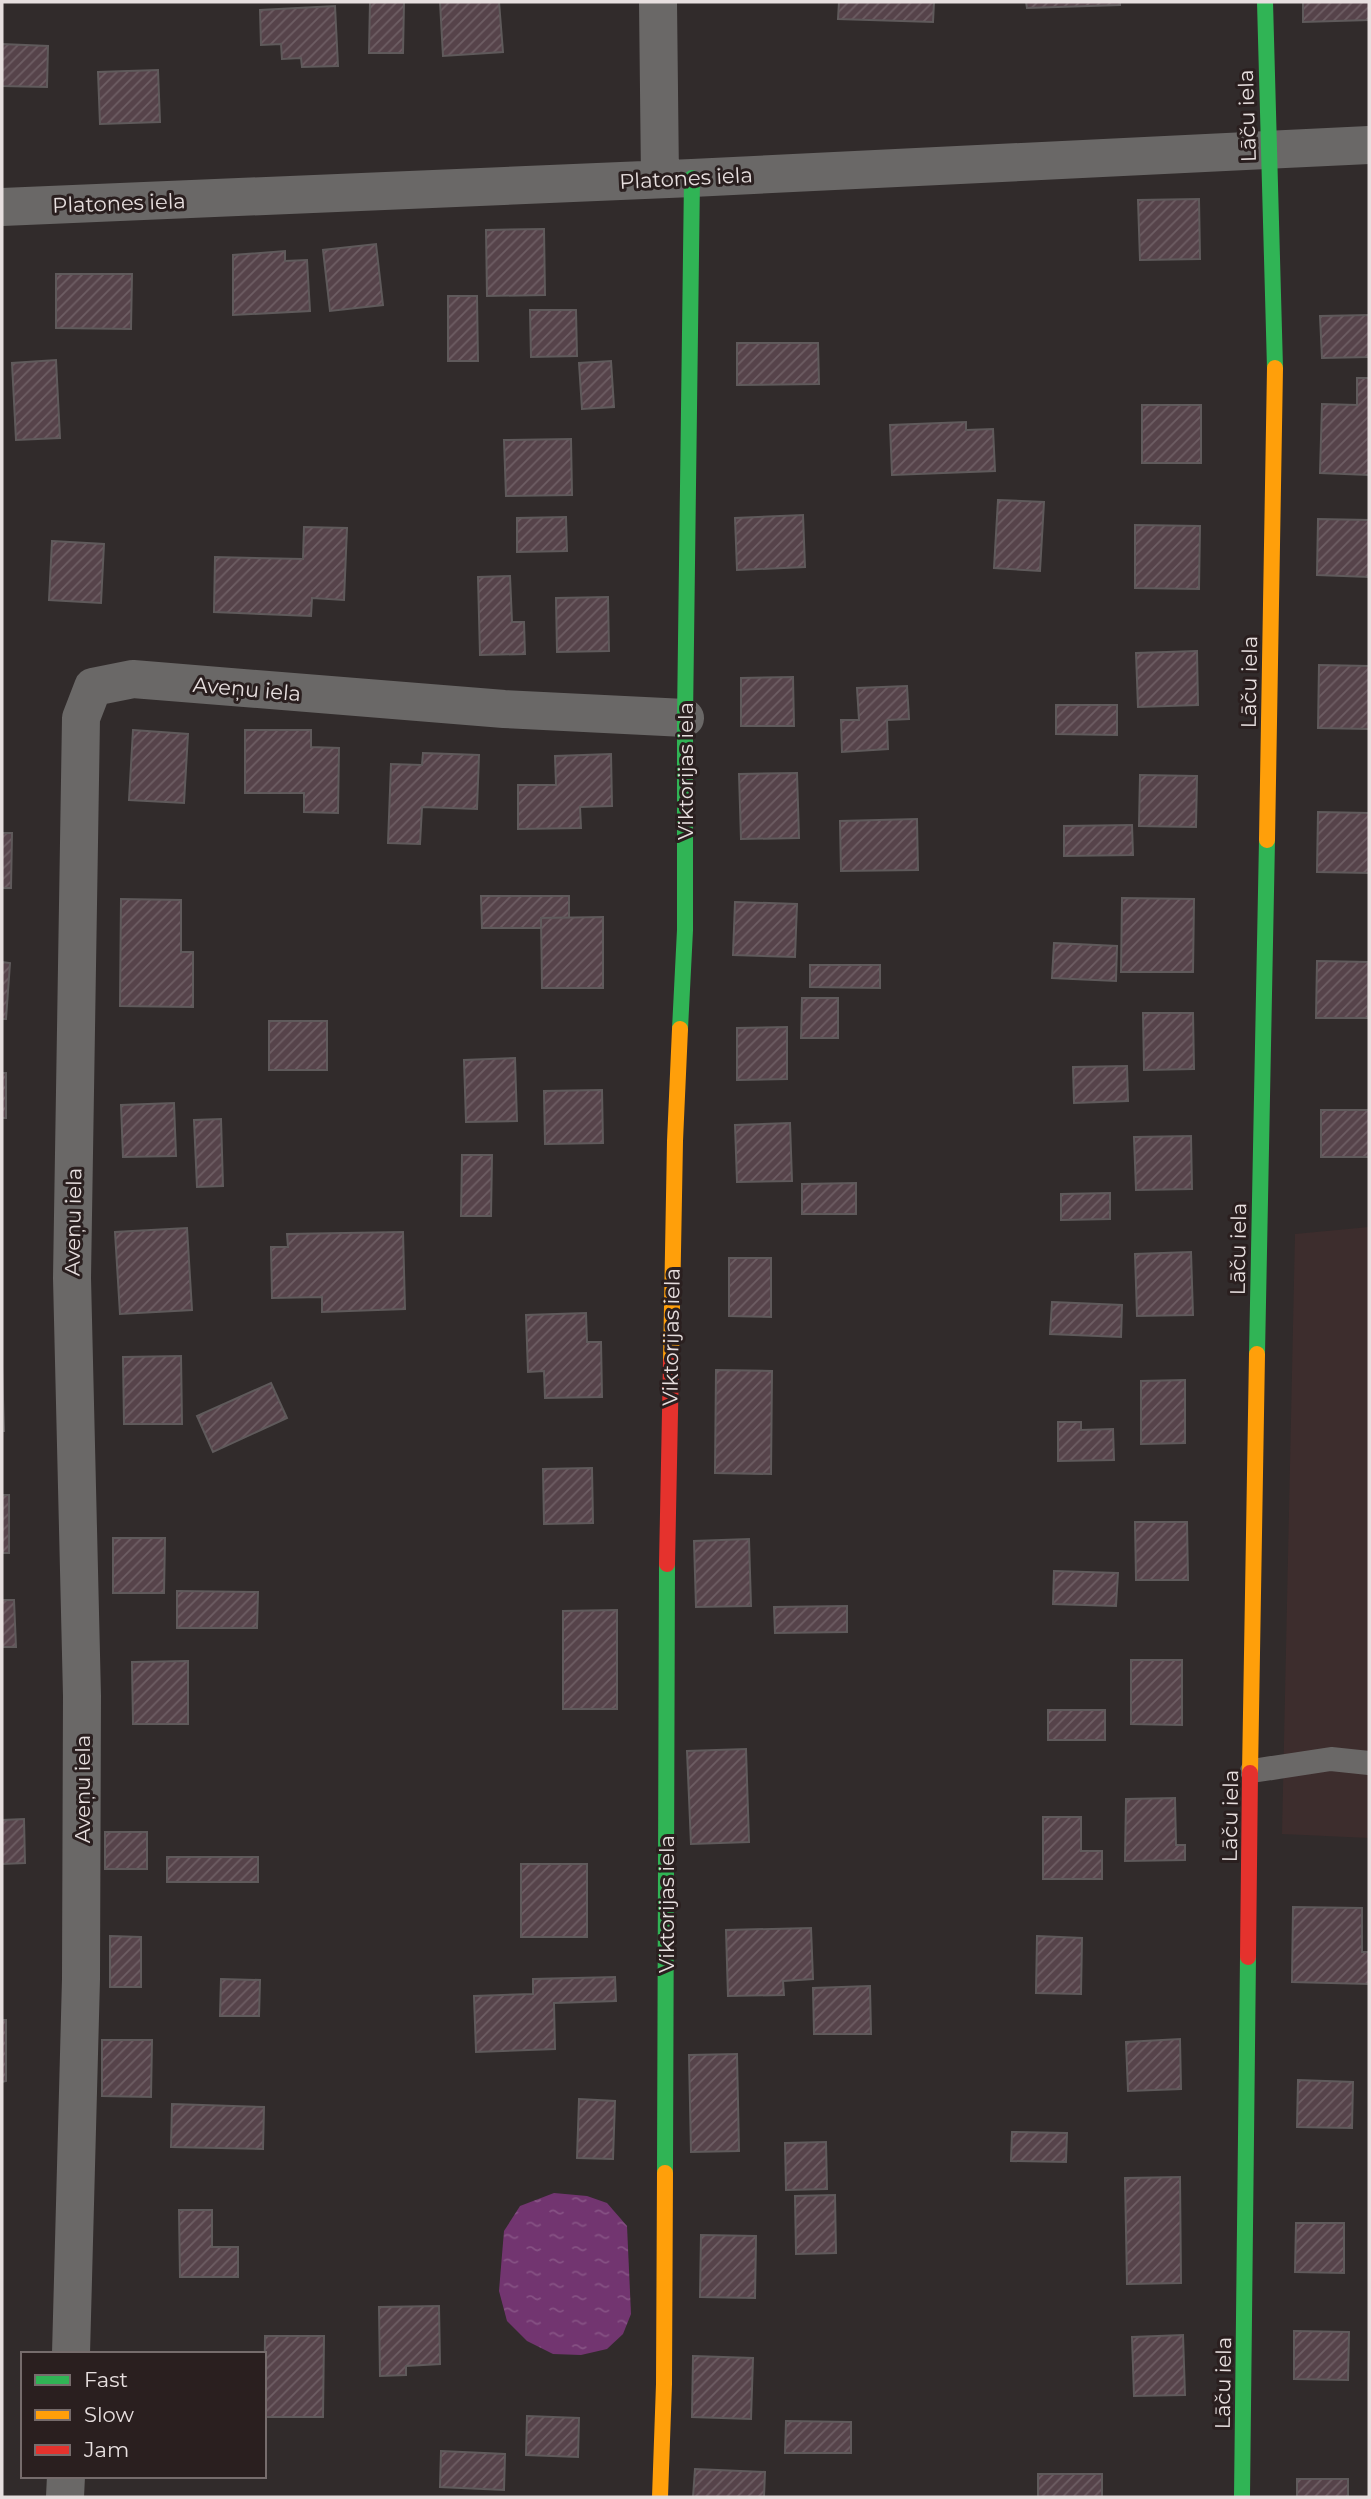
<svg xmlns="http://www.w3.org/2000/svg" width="1371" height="2499" font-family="Montserrat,sans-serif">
<defs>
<pattern id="water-ripples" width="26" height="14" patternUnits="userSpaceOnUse" patternTransform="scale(1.75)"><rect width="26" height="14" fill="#723570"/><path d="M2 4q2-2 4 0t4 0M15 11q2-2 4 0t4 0" fill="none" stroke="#865284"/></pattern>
<pattern id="building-hatch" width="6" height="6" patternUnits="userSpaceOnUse" patternTransform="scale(1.75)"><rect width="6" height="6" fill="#56434a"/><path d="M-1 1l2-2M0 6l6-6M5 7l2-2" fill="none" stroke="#6e5e64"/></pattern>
</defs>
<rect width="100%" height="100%" fill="#312b2b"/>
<path fill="#3d2d2d" d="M1369,1227V1838L1282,1834L1295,1234Z"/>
<path fill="url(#water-ripples)" d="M554,2193L587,2196L607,2203L627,2226L631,2314L623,2334L607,2349L581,2355L553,2354L527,2341L507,2321L499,2291L504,2231L520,2206Z"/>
<path fill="url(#building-hatch)" stroke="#5f5a5b" stroke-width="2" d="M370,2H404L403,53H369Z
M440,2H499L503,52L443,56Z
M839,2H934L933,22L838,19Z
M1026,2H1120V5L1027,8Z
M1303,2H1369V20L1303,22Z
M335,6L338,66L302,67L301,58L282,59L281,44L261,45L260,10Z
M2,44L48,46L47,87L2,86Z
M158,70L160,122L100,124L98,72Z
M1199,199L1200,259L1140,260L1138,200Z
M544,229L545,295L487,296L486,230Z
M376,244L383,305L330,311L323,250Z
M285,251V261L307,260L310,311L233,315V255Z
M56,274H132L131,329L56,328Z
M448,296H477L478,361H448Z
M530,310H576L577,356L531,357Z
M1369,315V357L1322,358L1320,316Z
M737,343H818L819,384L737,385Z
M56,360L60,438L16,440L12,363Z
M611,361L614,407L582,409L579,363Z
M1357,378H1369V475L1320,473L1322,404L1357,405Z
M1142,405H1201V463H1142Z
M966,422V430L993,429L995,471L892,475L890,425Z
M571,439L572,495L506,496L504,440Z
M998,500L1044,502L1040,571L994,568Z
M803,515L805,567L737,570L735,518Z
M566,517L567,551L517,552V518Z
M1318,519L1369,520V577L1317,575Z
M1135,525L1200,526L1199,589L1135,588Z
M304,527L347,528L344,600L312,598L311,616L214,612L215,557L303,559Z
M52,541L104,544L101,603L49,600Z
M510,576L512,622H524L525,654L480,655L478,577Z
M608,597L609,651L557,652L556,598Z
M1197,651L1198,705L1138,707L1136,653Z
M1319,665L1369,666V729L1318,728Z
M793,677L794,726H741V678Z
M907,686L909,719L887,720L888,749L842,752L841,720H859L857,688Z
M1056,705H1117V735L1056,734Z
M133,730L188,734L184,803L129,800Z
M245,730H311V747L339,748L338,813L304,812V793H245Z
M423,753L479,755L477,809L422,807L420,844L388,843L391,764L422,765Z
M611,754L612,806L580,807L581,828L518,829V785H556L555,756Z
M797,773L799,838L741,839L739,774Z
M1140,775L1197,776L1196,827L1139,826Z
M1318,812L1369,813V873L1317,872Z
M917,819L918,870L841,871L840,821Z
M1132,825L1133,855L1064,856V826Z
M2,833H12L11,888H2Z
M481,896H569V918H541V928H482Z
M1122,898L1194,899L1193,972H1121Z
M121,899L181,900V952H193V1007L120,1006Z
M735,902L797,904L795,957L733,955Z
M603,917V988H542L541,918Z
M1054,943L1117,946L1116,981L1052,978Z
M1317,961L1369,962L1368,1018H1316Z
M2,962L10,963L6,1019H2Z
M810,965H880V988L810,987Z
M802,998H838V1038H801Z
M1143,1013H1193L1194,1069L1144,1070Z
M269,1021H327V1070H269Z
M787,1027V1079L737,1080V1028Z
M515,1058L517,1121L466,1122L464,1060Z
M1127,1066L1128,1101L1074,1103L1073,1067Z
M2,1073H6V1118H2Z
M602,1090L603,1143L545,1144L544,1091Z
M174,1103L176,1156L123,1157L121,1105Z
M1321,1110H1369V1157H1321Z
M221,1119L223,1186L197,1187L194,1120Z
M790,1123L792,1181L737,1182L735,1125Z
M1191,1136L1192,1189L1136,1190L1134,1137Z
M462,1155H492L491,1216H461Z
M856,1183V1214H802V1184Z
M1110,1193V1219L1061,1220V1194Z
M187,1228L192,1310L120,1314L115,1232Z
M403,1232L405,1309L322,1312V1297L272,1298L271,1247H288L287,1234Z
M1191,1252L1193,1315L1137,1316L1135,1254Z
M729,1258H771V1317L729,1316Z
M1052,1302L1122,1305L1121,1337L1050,1334Z
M586,1313L587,1342H601L602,1397L545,1398L544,1371L528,1372L526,1315Z
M181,1356L182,1424H124L123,1357Z
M2,1366L4,1431H2Z
M716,1370L772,1371L771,1474L715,1473Z
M1185,1380V1443L1141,1444V1381Z
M271,1383L287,1418L213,1452L197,1416Z
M1058,1422H1081V1430L1113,1429L1114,1460L1058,1461Z
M592,1468L593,1523L544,1524L543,1469Z
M2,1495H9V1553H2Z
M1135,1522H1187L1188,1580H1136Z
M113,1538H165L164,1593H113Z
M749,1539L751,1606L696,1607L694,1541Z
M1054,1571L1118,1573L1116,1606L1053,1604Z
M177,1591L258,1592L257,1628H177Z
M2,1600H14L16,1647H2Z
M847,1606V1632L775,1633L774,1607Z
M617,1610V1709H563V1611Z
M1131,1660H1182V1725L1131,1724Z
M188,1661V1724H133L132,1662Z
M1048,1710H1105V1740H1048Z
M746,1749L749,1842L691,1844L687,1751Z
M1175,1798L1176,1845H1185V1860L1125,1861L1126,1799Z
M1043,1817H1081V1851H1102V1879H1043Z
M24,1819L25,1863L2,1864V1820Z
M105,1832H147V1869H105Z
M167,1857H258V1882H167Z
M521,1864H587V1937H521Z
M1293,1907L1362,1908V1952H1369V1984L1292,1982Z
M811,1928L813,1979L783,1981L784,1995L728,1996L726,1930Z
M110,1936L141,1937V1987H110Z
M1037,1936L1082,1938L1081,1994L1036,1993Z
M615,1977L616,2001L554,2003L555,2049L476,2052L474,1996L533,1994V1979Z
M221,1979L260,1980L259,2016H220Z
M870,1986L871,2034H814L813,1988Z
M2,2020H6V2081L2,2082Z
M1180,2039L1181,2089L1128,2091L1126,2042Z
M102,2040H152L151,2097L102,2096Z
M737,2054L739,2151L691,2152L689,2055Z
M1298,2080L1353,2082L1352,2128L1297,2127Z
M579,2099L615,2101L613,2159L577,2158Z
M172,2104L264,2107L263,2149L171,2147Z
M1012,2132L1067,2133L1066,2162L1011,2161Z
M826,2142L827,2189L786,2190L785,2143Z
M1180,2177L1181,2283L1127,2284L1125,2178Z
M835,2195L836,2253L796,2254L795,2196Z
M179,2210H212V2247H238V2277H180Z
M1296,2223H1344V2273L1295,2272Z
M701,2235L756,2236L755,2298L700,2297Z
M439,2306L440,2364L406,2366V2375L380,2376L379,2307Z
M1294,2331L1349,2332L1348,2380L1294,2379Z
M1183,2335L1185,2395L1134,2396L1132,2337Z
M265,2336H324L323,2417H264Z
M693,2356L753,2358L751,2419L692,2417Z
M527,2416L579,2418L578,2457L526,2455Z
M786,2421L851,2422V2453H785Z
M441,2451L505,2454L504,2490L440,2487Z
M695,2469L765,2472L764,2497H693Z
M1038,2474H1102V2497H1038Z
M1297,2479H1348V2497H1297Z"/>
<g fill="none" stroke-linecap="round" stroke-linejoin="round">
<path stroke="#6a6867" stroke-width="24" d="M1252,1771L1331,1759L1369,1763"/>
<path stroke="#6a6867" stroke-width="38" d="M658,2L660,179
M2,207L692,178L1369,145
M71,2354L81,1979L82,1696L72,1278L81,718L93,687L133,679L504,709L685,718
M65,2497L66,2476"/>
<path stroke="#30b455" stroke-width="16" d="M1265,2L1275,368
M680,1029L685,930V718L692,178
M1257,1354L1267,840
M665,2173L667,1564
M1242,2497L1248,1957"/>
<path stroke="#ff9f0a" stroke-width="16" d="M1267,840L1275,368
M671,1362L675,1141L680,1029
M1250,1773L1257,1354
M660,2497L664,2384L665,2173"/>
<path stroke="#e5322d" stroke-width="16" d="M667,1564L671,1362
M1248,1957L1250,1773"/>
</g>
<g text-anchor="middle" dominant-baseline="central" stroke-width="6" stroke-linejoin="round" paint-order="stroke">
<g font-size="21" fill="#e7dfdf" stroke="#2a1f1f">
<text transform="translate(1247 116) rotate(-92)">Lāču iela</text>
<text transform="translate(686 178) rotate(-3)">Platones iela</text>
<text transform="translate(119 203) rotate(-2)">Platones iela</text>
<text transform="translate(1249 682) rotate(-89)">Lāču iela</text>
<text transform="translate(247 689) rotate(5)">Aveņu iela</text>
<text transform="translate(685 771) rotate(-90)">Viktorijas iela</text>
<text transform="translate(73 1222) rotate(-89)">Aveņu iela</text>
<text transform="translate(1238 1249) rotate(-89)">Lāču iela</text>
<text transform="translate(671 1337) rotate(-89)">Viktorijas iela</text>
<text transform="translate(82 1789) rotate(-90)">Aveņu iela</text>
<text transform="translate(1230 1816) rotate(-89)">Lāču iela</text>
<text transform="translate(666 1904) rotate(-90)">Viktorijas iela</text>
<text transform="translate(1223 2383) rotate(-89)">Lāču iela</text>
</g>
</g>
<rect width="1371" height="2499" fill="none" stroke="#e7dfdf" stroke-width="7"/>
<rect x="21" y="2352" width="245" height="126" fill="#2a1f1f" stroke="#766c6c" stroke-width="2"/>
<rect x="35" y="2375" width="35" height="10" fill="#30b455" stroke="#766c6c" stroke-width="2"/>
<text x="84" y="2387" font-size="21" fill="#e7dfdf">Fast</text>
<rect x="35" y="2410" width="35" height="10" fill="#ff9f0a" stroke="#766c6c" stroke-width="2"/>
<text x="84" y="2422" font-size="21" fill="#e7dfdf">Slow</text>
<rect x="35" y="2445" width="35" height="10" fill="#e5322d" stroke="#766c6c" stroke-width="2"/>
<text x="84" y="2457" font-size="21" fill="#e7dfdf">Jam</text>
</svg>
